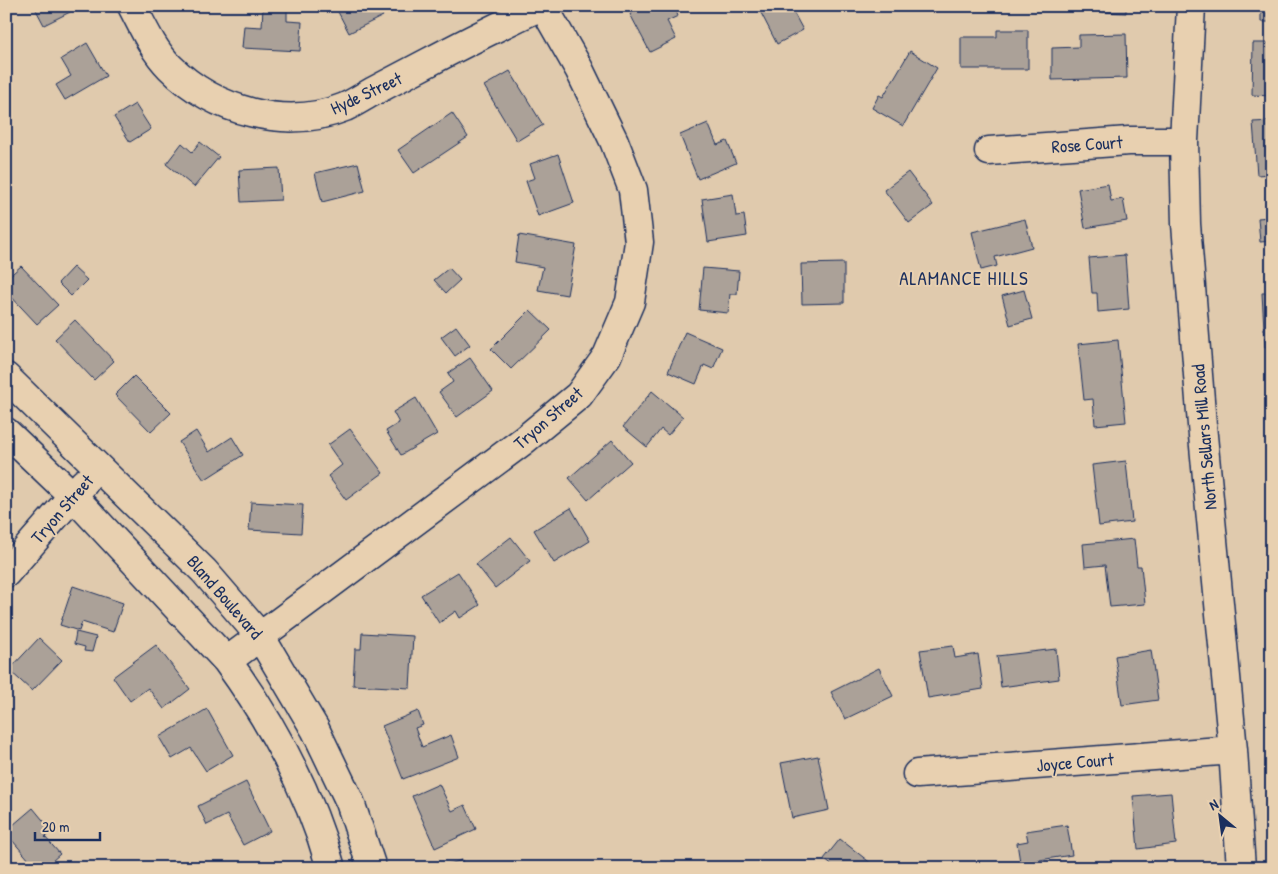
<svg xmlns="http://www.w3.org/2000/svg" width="1278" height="874" font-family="'Patrick Hand',sans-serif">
<rect width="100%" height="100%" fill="#e0caad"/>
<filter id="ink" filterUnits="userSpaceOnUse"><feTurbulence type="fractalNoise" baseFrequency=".02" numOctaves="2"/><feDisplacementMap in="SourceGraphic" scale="10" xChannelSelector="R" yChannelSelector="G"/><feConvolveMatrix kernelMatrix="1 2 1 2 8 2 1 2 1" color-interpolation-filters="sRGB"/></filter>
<g filter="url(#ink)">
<path fill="#aba198" stroke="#1b2f5e" d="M34,6H67L70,12L44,25Z
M263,6H287V21L302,22L300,51L242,48L244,26L262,27Z
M335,6H377L383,16L349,33Z
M645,6H674L678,16L667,21L676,39L650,52L630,14Z
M769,6H790L803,30L777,44L760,11Z
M1102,6H1126V13L1102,12Z
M1261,6H1272V22H1261Z
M997,30H1028V69H961V37H997Z
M1126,34L1127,78L1052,80V48L1079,47V35Z
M87,43L106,76L65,100L56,85L71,76L61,59Z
M1253,43H1272V96L1252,95Z
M910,51L937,68L903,126L872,108L879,95L883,97Z
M510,71L543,125L517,141L484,86Z
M135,104L151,129L130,142L114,117Z
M452,113L468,137L414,173L398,150Z
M1272,121V174L1257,175L1253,122Z
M708,123L717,145L727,141L736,163L698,179L680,135Z
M200,142L219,157L194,187L166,164L182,143L192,152Z
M558,154L574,203L538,216L526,181L535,178L530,164Z
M358,163L365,191L322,202L315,173Z
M279,168L281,200L241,202L239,170Z
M908,172L933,205L909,223L884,190Z
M1108,184L1111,201L1123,199L1127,221L1085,228L1078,189Z
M733,194L736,216L744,215L747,236L708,242L702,199Z
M1268,199H1272V241L1260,242L1258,218L1269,217Z
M1025,219L1032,247L995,257L997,266L981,270L972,232Z
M519,235L576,245L567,295L538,290L543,267L515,262Z
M1125,255L1129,309L1098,312L1097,293H1092L1089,258Z
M844,263V303L802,304L801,264Z
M21,266L58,305L37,324L6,291V279Z
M73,267L87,280L71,296L58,283Z
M449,268L460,280L446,293L434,280Z
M703,268L739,271L737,294H730L728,313L699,310Z
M1024,290L1032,319L1010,325L1002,296Z
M1262,293H1272V347H1265Z
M530,310L551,330L511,369L491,349Z
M75,320L114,361L94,380L55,339Z
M456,326L470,345L455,356L441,337Z
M685,332L722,348L713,369L704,365L696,384L668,372Z
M1118,340L1126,422L1095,425L1093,399L1084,400L1078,344Z
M470,358L493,391L457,417L439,392L453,382L448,373Z
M134,376L171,413L151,432L115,395Z
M652,391L683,417L668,435L661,429L647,447L623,427Z
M416,398L437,434L401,455L386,431L399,423L393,412Z
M350,429L383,473L346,500L328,476L342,465L328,445Z
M196,431L209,452L232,437L243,455L204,480L179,442Z
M612,440L631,462L588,500L569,478Z
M1126,461L1132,522L1099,526L1092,465Z
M251,502L303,505L301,533L249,530Z
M571,508L590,541L554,563L534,530Z
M511,537L530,561L495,588L476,564Z
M1134,539L1137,566H1141L1145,604L1110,607L1105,565L1085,567L1083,544Z
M458,572L480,605L460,618L456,611L439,623L421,595Z
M73,586L123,603L113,632L82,622L79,631L60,625Z
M76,632L96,637L92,652L84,651L85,647L74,644Z
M362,633L413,636L410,688L353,685L355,649H361Z
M39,638L62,660L32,691L9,670Z
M156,645L190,689L164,709L148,688L130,701L113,677Z
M953,646L955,658L978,654L983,689L928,698L920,650Z
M1056,649L1059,679L1001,687L997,656Z
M1151,650L1158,700L1122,705L1115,656Z
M879,668L893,696L845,719L831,692Z
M207,709L233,755L206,771L191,748L172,759L159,737Z
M418,711L423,725L415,728L422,747L451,735L459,757L403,779L382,726Z
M818,756L829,810L792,818L781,763Z
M246,782L270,831L243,845L227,815L207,825L198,806Z
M439,784L452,811L465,805L476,829L435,848L412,796Z
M1171,793L1176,844L1138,849L1133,796Z
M33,808L52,831L45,837L60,854L44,868H36L6,833V831Z
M1067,825L1072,855L1033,861L1034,868H1021L1017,843L1028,841L1026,831Z
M840,839L877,868H835L824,859Z
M462,860L465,868H437Z"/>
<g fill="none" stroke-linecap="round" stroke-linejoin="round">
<g stroke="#1b2f5e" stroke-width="31">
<path id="minor" d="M132,6C143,27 153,50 170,67C214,111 286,131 345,107C354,103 363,97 372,92C391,82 410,72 429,62C466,42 503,24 541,6
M1191,6L1184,141L1186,224L1202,425L1233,750L1241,868
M989,151L1129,141H1184
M6,377L204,571L260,636L315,729L350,802L372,868
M6,432L73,496L227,661C273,724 310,793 331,868
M6,573L84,483
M227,661L523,441L579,395L607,356L630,302L639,242L633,190L614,141L579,69L543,6
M917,774L1233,750"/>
</g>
<use href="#minor" stroke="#e8d0b0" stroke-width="28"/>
</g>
</g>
<g text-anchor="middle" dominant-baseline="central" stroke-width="4" stroke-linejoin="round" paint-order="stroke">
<g font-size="18" fill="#1b2f5e" stroke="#e8d0b0">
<text transform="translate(366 93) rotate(-25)">Hyde Street</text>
<text transform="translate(1087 144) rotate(-4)">Rose Court</text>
<text transform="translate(548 418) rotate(-41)">Tryon Street</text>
<text transform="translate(1204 437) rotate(-95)">North Sellars Mill Road</text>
<text transform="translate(62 509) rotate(-49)">Tryon Street</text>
<text transform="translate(225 597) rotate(49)">Bland Boulevard</text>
<text transform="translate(1075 762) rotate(-5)">Joyce Court</text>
</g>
<g font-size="19" letter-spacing="1" fill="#1b2f5e" stroke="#e8d0b0">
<text x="964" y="278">ALAMANCE HILLS</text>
</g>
</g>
<rect width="1278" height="874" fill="none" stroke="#e8d0b0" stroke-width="25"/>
<rect x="12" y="12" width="1253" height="849" fill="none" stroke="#1b2f5e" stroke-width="2" filter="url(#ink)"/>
<g transform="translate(1220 816) rotate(331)" stroke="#e8d0b0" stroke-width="4" paint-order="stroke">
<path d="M0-4L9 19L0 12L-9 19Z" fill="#1b2f5e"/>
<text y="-8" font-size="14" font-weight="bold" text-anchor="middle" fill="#1b2f5e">N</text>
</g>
<path d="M35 832v8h65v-8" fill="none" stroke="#1b2f5e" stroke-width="2.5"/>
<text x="42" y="832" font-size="15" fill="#1b2f5e" stroke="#e8d0b0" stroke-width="4" paint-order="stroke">20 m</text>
</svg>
